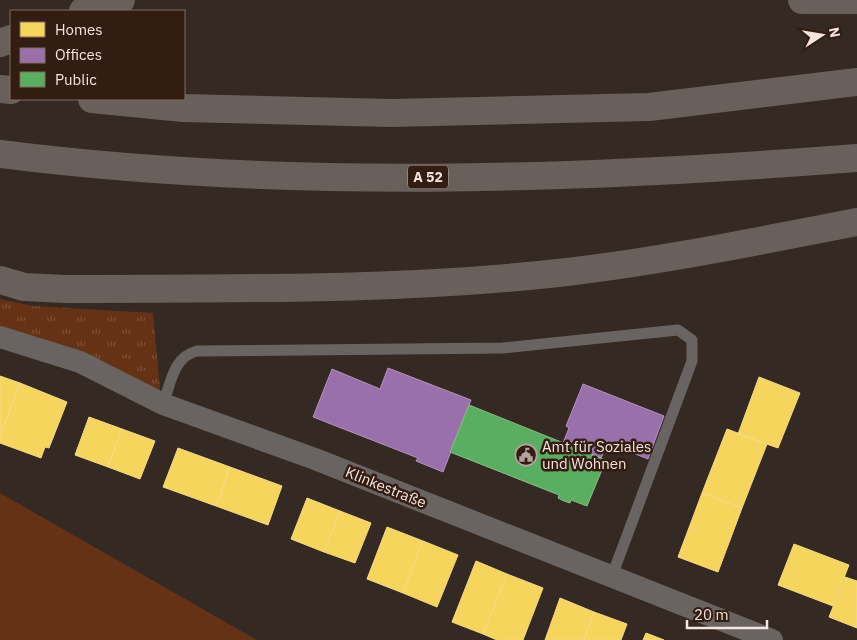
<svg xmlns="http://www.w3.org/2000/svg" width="857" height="640" font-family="'IBM Plex Sans',sans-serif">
<defs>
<pattern id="grass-tufts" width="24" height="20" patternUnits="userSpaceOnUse" patternTransform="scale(1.25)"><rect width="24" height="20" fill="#663216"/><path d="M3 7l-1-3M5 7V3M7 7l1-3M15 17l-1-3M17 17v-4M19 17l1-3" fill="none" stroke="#7c5037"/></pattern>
</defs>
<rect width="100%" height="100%" fill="#352923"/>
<path fill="url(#grass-tufts)" d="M0,299L33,306L153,313L161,400L0,332Z"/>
<path fill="#663216" d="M0,493L257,640H0Z"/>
<path fill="#f6d55c" stroke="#f6da83" d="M0,376L20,383L0,437Z
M759,377L800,393L778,448L738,434Z
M20,383L67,402L49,448L45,447L41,458L0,443V437Z
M89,417L122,429L108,467L75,455Z
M122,429L155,441L140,479L108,467Z
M727,429L767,444L742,508L702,493Z
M178,448L230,467L216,506L163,487Z
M230,467L282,486L268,525L216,506Z
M702,493L742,508L718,572L678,557Z
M307,498L340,511L324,552L291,539Z
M340,511L371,523L355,563L324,552Z
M387,527L423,541L403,593L367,579Z
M423,541L458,555L437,607L403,593Z
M794,544L849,565L833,606L778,585Z
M476,561L507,574L483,634L452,622Z
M507,574L543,588L523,640H497L483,634Z
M845,577L857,581V628L829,617Z
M560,598L594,612L584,640H545Z
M594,612L627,624L621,640H584Z
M646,633L664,640H643Z"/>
<path fill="#9970ab" stroke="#b593ba" d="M388,368L471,400L443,472L416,461L418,458L313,417L332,369L380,389Z
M583,384L664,416L648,459L608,443L601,458L563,443L569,428L566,426Z"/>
<path fill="#5aae61" stroke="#88be86" d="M469,405L606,460L587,506L571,500L570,503L564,501L558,498L559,495L450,452Z"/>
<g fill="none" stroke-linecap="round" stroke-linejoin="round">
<path stroke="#696461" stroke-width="11" d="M163,404C171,383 173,357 197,351L503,348L678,330L692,340V361L612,576"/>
<path stroke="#696461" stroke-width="22" d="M0,337L80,362L163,404L315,459L772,640"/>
<path stroke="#69605b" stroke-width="28" d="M802,0H857
M83,11L121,0
M0,43L11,39
M0,89L11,90
M92,99L183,108L391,113L649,107L857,82
M0,154C284,190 572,180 857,158
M0,280L24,287L66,289C230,288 395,291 558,273C658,262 758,241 857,222"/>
</g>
<defs>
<g id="civic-ring" transform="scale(1.125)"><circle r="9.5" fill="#331c11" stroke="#b2a39d" stroke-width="1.5"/><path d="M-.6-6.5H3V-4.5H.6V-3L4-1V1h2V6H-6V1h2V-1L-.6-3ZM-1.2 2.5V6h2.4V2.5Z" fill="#b2a39d"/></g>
</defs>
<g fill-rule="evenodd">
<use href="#civic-ring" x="526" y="455"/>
</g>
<g text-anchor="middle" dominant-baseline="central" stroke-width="5" stroke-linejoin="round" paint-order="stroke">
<rect fill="#331c11" stroke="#bba9a0" stroke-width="1" x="408" y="165.5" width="40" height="23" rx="4"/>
<g font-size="14" font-weight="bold" fill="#f5e5de">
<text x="428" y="177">A 52</text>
</g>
<g font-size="15" fill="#f5e5de" stroke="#331c11" text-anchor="start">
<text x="542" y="446">Amt für Soziales<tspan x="542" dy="17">und Wohnen</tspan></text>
</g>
<g font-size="15" fill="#f5e5de" stroke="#331c11">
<text transform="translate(386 487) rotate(22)">Klinkestraße</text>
</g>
</g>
<rect x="10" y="10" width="175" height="90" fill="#331c11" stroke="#816c63"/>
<rect x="20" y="22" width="25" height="15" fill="#f6d55c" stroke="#816c63"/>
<text x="55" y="35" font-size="15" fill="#f5e5de">Homes</text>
<rect x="20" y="48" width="25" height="15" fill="#9970ab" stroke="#816c63"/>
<text x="55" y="60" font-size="15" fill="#f5e5de">Offices</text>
<rect x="20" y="72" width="25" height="15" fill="#5aae61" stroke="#816c63"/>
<text x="55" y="85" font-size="15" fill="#f5e5de">Public</text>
<g transform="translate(822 35) rotate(78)" stroke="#331c11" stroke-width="4" paint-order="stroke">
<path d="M0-4L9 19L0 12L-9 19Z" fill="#f5e5de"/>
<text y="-8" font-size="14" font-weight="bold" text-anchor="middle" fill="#f5e5de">N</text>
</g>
<path d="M687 620v8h80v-8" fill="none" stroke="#f5e5de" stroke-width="2.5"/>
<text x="694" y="620" font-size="15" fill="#f5e5de" stroke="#331c11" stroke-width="4" paint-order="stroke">20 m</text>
</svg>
